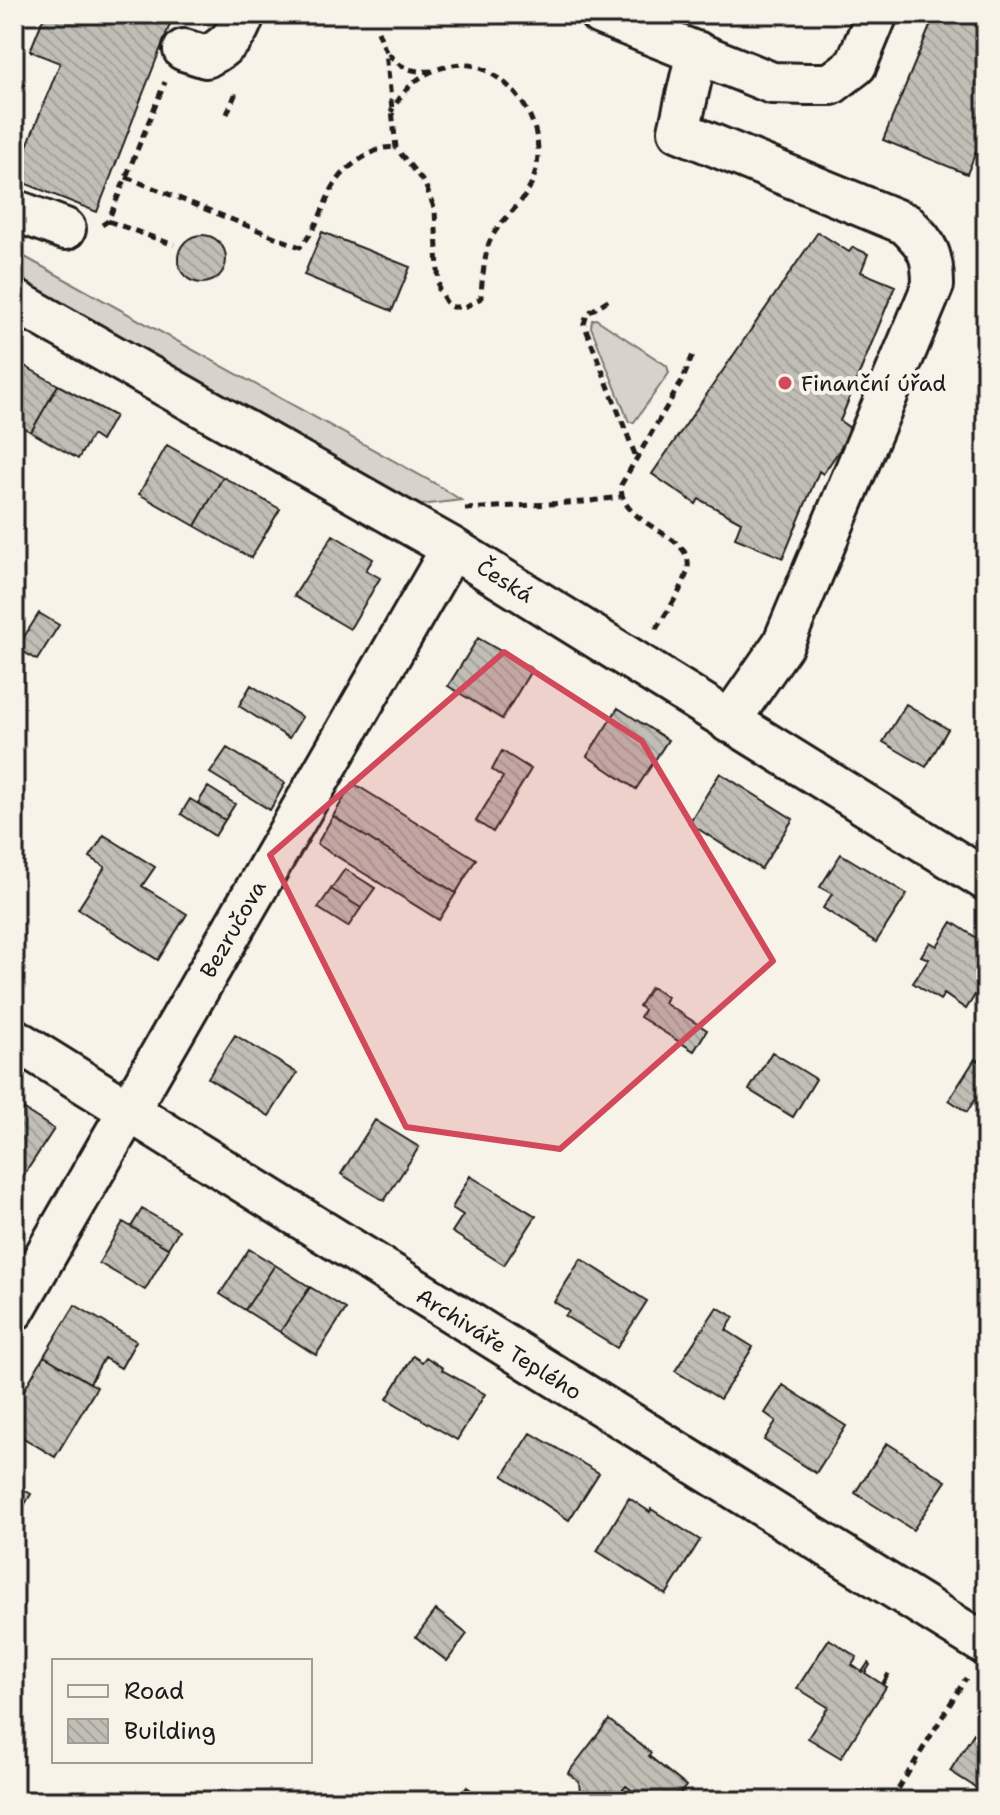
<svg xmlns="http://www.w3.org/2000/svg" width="1000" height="1815" font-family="'Shantell Sans',sans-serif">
<defs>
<pattern id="building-back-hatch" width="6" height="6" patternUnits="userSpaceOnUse" patternTransform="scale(2)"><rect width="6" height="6" fill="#c0beb5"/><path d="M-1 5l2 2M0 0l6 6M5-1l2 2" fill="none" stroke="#a4a39b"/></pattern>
</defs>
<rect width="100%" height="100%" fill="#f7f3e8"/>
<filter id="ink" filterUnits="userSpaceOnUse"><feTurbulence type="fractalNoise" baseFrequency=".0125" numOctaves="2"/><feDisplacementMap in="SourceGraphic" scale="16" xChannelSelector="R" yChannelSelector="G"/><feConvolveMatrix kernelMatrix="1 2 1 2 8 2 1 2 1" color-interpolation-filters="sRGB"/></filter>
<g filter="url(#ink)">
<path fill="#d7d3cb" stroke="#7a7874" stroke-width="2" d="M14,251L436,484L461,500L421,505L14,279Z
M596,319L667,366L669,373L634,422H629L591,327L592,320Z"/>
<path fill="url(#building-back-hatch)" stroke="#1c1c1c" stroke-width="2" d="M45,14H174L97,212L14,179L60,63L30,51Z
M175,14H203L199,24Z
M935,14H986V127L967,174L883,140Z
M322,232L410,267L392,311L304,275Z
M818,232L849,252L853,247L868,254L861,272L895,286L840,421L853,430L823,474L819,471L783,558L735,538L741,522L699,499L696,504L652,474Z
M178 259a24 24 0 1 1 48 0a24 24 0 1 1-48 0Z
M14,360L58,385L31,432L14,422Z
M58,385L115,416L101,441L92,435L78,459L31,432Z
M167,445L223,477L195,526L139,494Z
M223,477L280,509L251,558L195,526Z
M333,535L373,559L366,570L380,578L350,629L294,596Z
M39,613L59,625L37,660L17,648Z
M478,638L532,669L502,719L448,686Z
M251,685L302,717L289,738L239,706Z
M906,704L948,729L926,767L883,742Z
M618,708L668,740L636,789L587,756Z
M227,748L285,783L270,810L210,773Z
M502,751L531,769L493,832L476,821L503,777L492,770Z
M720,773L793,819L761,869L689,823Z
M353,783L476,859L456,893L333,816Z
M208,787L235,804L225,820L198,803Z
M190,799L225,820L215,836L181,814Z
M333,816L456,893L439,920L317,844Z
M104,835L155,867L142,886L187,914L158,960L78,909L105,867L90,857Z
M841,854L907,894L876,942L823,908L832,894L820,887Z
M345,869L375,888L361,908L331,889Z
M331,889L361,908L348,927L318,908Z
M952,922L986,944V978L966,1009L944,994L940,1000L913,983L929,959L921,956L930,942L937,946Z
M651,987L667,997L664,1003L707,1030L694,1051L640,1017L644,1010L639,1006Z
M235,1035L297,1073L269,1116L208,1078Z
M772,1052L816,1079L793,1117L749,1090Z
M975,1059L986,1066V1082L967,1112L949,1100Z
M14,1103L54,1129L20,1181L14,1177Z
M375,1120L419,1147L384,1201L341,1174Z
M470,1176L536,1216L504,1265L452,1232L463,1215L452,1208Z
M142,1209L179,1230L168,1248L131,1227Z
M123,1222L169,1249L145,1290L99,1263Z
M249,1249L275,1265L245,1310L220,1294Z
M581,1259L647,1301L617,1348L565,1316L569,1311L554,1302Z
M275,1265L310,1287L280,1332L245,1310Z
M310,1287L346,1309L316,1355L280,1332Z
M75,1305L136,1341L121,1368L104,1358L90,1383L44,1356Z
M717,1307L734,1317L726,1330L753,1347L720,1399L675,1371Z
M44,1356L97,1387L55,1457L14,1432V1407Z
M413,1356L422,1362L426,1357L443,1368L442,1370L485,1394L457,1440L387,1399Z
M783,1385L846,1426L816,1473L764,1440L776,1421L765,1413Z
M531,1433L599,1473L569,1520L503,1476Z
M887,1443L946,1481L913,1530L855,1493Z
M14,1484L31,1494L14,1522Z
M629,1498L650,1512L651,1509L700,1540L666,1595L597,1551Z
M436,1610L467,1634L447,1661L416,1637Z
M829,1639L857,1657L852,1665L862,1672L868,1663L870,1665L865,1673L882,1684L887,1674L889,1675L883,1685L886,1687L841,1758L808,1738L828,1707L797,1688Z
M986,1714V1794L950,1771Z
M609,1720L651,1753L649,1756L686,1786L674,1801H645L626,1786L614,1801H603L598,1797L588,1799L580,1792L579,1782L568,1773Z
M467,1787L485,1801H456Z"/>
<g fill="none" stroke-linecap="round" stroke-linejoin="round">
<g stroke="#1c1c1c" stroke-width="46">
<path id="minor" d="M600,14L772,83L808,84H831L856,65L877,14
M184,50L206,57C226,47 238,35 244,14
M697,52L679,131L906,224C928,245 933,255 933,285L783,644L729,722
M14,210L65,229
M14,300L452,548L986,880
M14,1039L986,1645
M14,1310L452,548"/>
</g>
<path stroke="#1c1c1c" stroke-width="5" stroke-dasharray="8 6" stroke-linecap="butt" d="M378,31L386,52L396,148L425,184L435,210L439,290L446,302L452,307H465L481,298C481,286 485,254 489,243C496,225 515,211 526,194C550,155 536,107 501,80C483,67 467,60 445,67C418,74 404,89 391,112
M388,53C401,69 411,72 431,71
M227,114L235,95L234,88
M126,177L300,247C330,216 320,181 366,156C376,150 383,146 396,148
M108,221L174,245
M102,225L108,221L165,82
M608,300L587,314L584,324L636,457
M465,509L583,502L620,497
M656,629C667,611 684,589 688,568C693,532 619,527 621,485L683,379L694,352
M891,1801L966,1678"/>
<use href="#minor" stroke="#f7f3e8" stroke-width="40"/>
</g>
</g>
<path fill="#d1495b" fill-opacity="0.2" stroke="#d1495b" stroke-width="6" stroke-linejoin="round" d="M504,652L642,741L773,961L560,1149L406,1127L270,855Z"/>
<circle fill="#d1495b" stroke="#f7f3e8" stroke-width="3" cx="785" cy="383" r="8"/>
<g text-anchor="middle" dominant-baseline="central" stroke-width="8" stroke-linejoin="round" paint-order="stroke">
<g font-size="22" fill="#1c1c1c" stroke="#f7f3e8" text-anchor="start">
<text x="801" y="383">Finanční úřad</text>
</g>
<g font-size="22" fill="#1c1c1c" stroke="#f7f3e8">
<text transform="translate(505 581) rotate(32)">Česká</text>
<text transform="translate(233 929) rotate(-60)">Bezručova</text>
<text transform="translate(499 1344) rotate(32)">Archiváře Teplého</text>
</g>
</g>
<rect width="1000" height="1815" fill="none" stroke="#f7f3e8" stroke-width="48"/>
<rect x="24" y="24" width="952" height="1767" fill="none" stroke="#1c1c1c" stroke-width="3" filter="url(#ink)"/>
<rect x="52" y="1659" width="260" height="104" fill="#f7f3e8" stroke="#9f9d96" stroke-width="2"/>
<rect x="68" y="1685" width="40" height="12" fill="#f7f3e8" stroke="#9f9d96" stroke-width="2"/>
<text x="124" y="1699" font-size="24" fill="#1c1c1c">Road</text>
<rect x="68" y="1719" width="40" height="24" fill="url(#building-back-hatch)" stroke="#9f9d96" stroke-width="2"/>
<text x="124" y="1739" font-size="24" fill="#1c1c1c">Building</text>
</svg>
